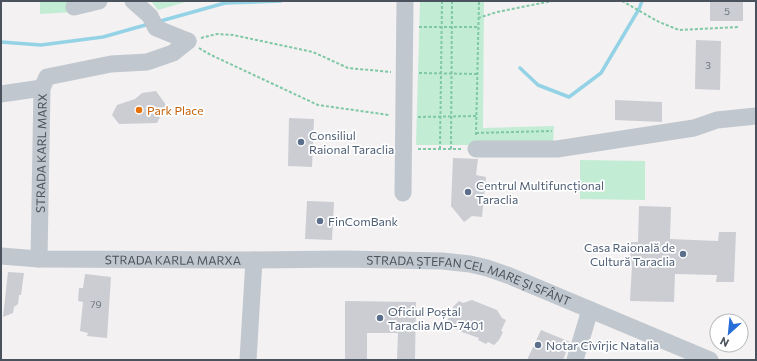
<svg xmlns="http://www.w3.org/2000/svg" width="757" height="361" font-family="Commissioner,sans-serif">
<rect width="100%" height="100%" fill="#f3f1f1"/>
<path fill="#c3ecd5" d="M40,1H73L74,12L40,14Z
M151,1H189L158,10Z
M420,1H484L483,128L554,126L553,145H416Z
M580,160L645,161V200L580,199Z"/>
<g fill="none" stroke-linecap="round" stroke-linejoin="round">
<path stroke="#94d2e6" stroke-width="3.5" d="M157,22L225,3L281,1
M1,42L41,45L103,37L149,24
M520,68L538,85L569,97L601,73L639,9L642,1"/>
</g>
<path fill="#cbcdd3" d="M710,1H743V21H710Z
M696,40L721,41L720,90L695,89Z
M156,91L166,105L157,123L119,124L112,115L117,105L135,99L142,93Z
M615,100L662,102V122L615,120Z
M289,118L314,119L312,167L288,166Z
M453,158L478,159L476,175L486,177L482,217L472,216L464,222L451,206Z
M307,201L334,202L332,240L305,239Z
M639,206L671,207L670,239L718,241L719,232H736L734,282H716L717,275L675,274L674,302L630,301L632,266H630L631,242H638Z
M8,272L24,273L21,295H19L18,304L14,307L13,313L3,317Z
M85,274L111,277L107,338L87,336L88,333L80,331L83,302L78,301L79,288H83Z
M472,300L497,310L502,318L506,320L501,331L503,332L499,340L494,345L488,342L486,344L478,340L479,338L459,331L446,324L453,307L459,301L463,303Z
M345,301L416,302L415,359H397L398,333H367V359H345Z
M541,330L570,342L563,360H527Z"/>
<g fill="none" stroke-linecap="round" stroke-linejoin="round">
<path stroke="#7ec8a6" stroke-width="2" stroke-dasharray="3 2" stroke-linecap="butt" d="M622,1L659,22L679,30L738,27
M478,18L497,12L552,1
M419,27H478
M201,38L217,34L233,35L313,52L348,68L391,72
M199,48L211,55L318,105L389,115
M419,73L477,74
M418,117L477,116
M476,133L552,131
M476,135L479,1
M418,149H462
M440,149L442,1
M451,149L452,1"/>
<g stroke="#c0c7ce" stroke-width="17">
<path d="M133,1L150,16L156,28L188,41"/>
<path d="M74,7L99,1"/>
<path d="M1,94L42,88"/>
<path d="M476,149H557L694,128L717,120L756,116"/>
<path d="M403,193L405,1"/>
<path id="s1" d="M1,256L39,259L254,260L345,259L442,261L470,264L487,268L510,276L710,360"/>
<path id="s2" d="M39,259L42,88L47,77L111,64L147,62L173,53L188,41"/>
<path d="M248,360L254,260"/>
<path d="M575,360L590,310"/>
</g>
</g>
<circle fill="#e8710a" stroke="#fff" stroke-width="1.5" cx="139" cy="110" r="4"/>
<g fill="#5c6f8a" stroke="#fff" stroke-width="1.5">
<circle cx="301" cy="142" r="4"/>
<circle cx="468" cy="192" r="4"/>
<circle cx="320" cy="221" r="4"/>
<circle cx="683" cy="254" r="4"/>
<circle cx="380" cy="318" r="4"/>
<circle cx="538" cy="345" r="4"/>
</g>
<g text-anchor="middle" dominant-baseline="central" stroke-width="3.5" stroke-linejoin="round" paint-order="stroke">
<g font-size="10" fill="#6a727a">
<text x="727" y="11">5</text>
<text x="708" y="65">3</text>
<text x="96" y="304">79</text>
</g>
<g font-size="12" fill="#c56008" stroke="#fff" text-anchor="start">
<text x="147" y="110">Park Place</text>
</g>
<g font-size="12" fill="#4e5e75" stroke="#fff" text-anchor="start">
<text x="309" y="135">Consiliul<tspan x="309" dy="14">Raional Taraclia</tspan></text>
<text x="476" y="185">Centrul Multifuncțional<tspan x="476" dy="14">Taraclia</tspan></text>
<text x="328" y="221">FinComBank</text>
<text x="675" y="247" text-anchor="end">Casa Raională de<tspan x="675" dy="14">Cultură Taraclia</tspan></text>
<text x="388" y="311">Oficiul Poștal<tspan x="388" dy="14">Taraclia MD-7401</tspan></text>
<text x="546" y="345">Notar Cîvîrjic Natalia</text>
</g>
<g font-size="12" fill="#4a535d" stroke="#fff">
<text stroke="none"><textPath href="#s2" startOffset="106">STRADA KARL MARX</textPath></text>
<text stroke="none"><textPath href="#s1" startOffset="172">STRADA KARLA MARXA</textPath></text>
<text stroke="none"><textPath href="#s1" startOffset="471">STRADA ȘTEFAN CEL MARE ȘI SFÂNT</textPath></text>
</g>
</g>
<rect width="757" height="361" fill="none" stroke="#4a535d" stroke-width="4"/>
<g transform="translate(729 333) rotate(207)"><circle r="19" fill="#ffffff" stroke="#b7babe"/>
<path d="M0-3L7 15L0 10L-7 15Z" fill="#276dd7"/>
<text y="-6" font-size="11" font-weight="bold" text-anchor="middle" fill="#4a535d">N</text>
</g>
</svg>
